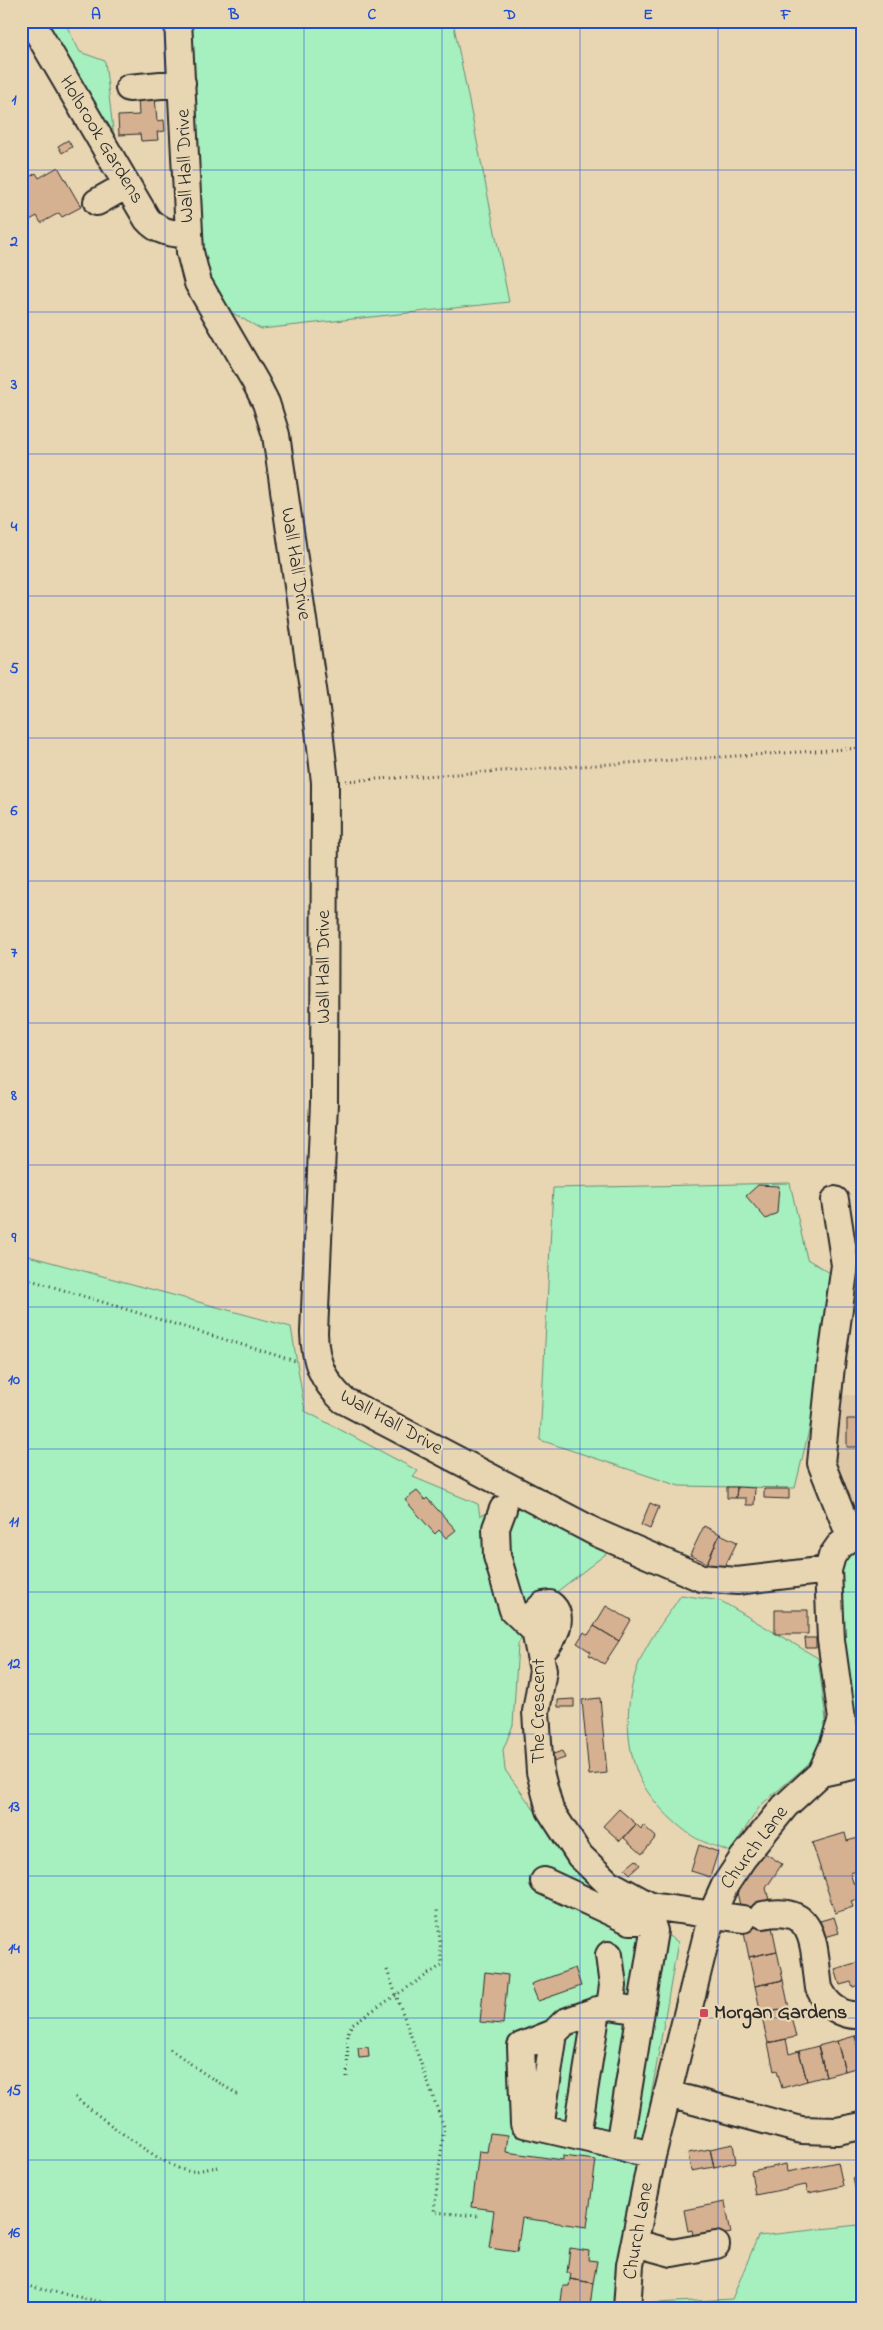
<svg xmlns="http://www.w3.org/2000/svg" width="883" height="2330" font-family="'Indie Flower',sans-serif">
<rect width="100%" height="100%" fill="#e8d6b3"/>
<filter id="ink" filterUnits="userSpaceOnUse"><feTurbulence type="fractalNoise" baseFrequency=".02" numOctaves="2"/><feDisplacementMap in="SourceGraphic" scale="10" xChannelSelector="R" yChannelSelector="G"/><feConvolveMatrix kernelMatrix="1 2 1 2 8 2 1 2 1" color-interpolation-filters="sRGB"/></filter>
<g filter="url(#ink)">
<path fill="#dfc8a6" d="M835,1395H862V1513L857,1516L846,1515L830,1451Z"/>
<path fill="#a6efbe" stroke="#688d74" d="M38,21H64L80,52L105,61L115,147Z
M187,21H453L509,302L261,329L220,306L204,262Z
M790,1183L807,1259L845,1282L795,1488L679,1486L540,1440L553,1188Z
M21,1254L291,1327L305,1411L418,1471L413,1477L478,1504L480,1516L516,1495L611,1550L541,1604L518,1644L513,1725L503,1750L505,1770L589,1885L678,1942L614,2309H21Z
M862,1535V1759L830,1590L844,1551Z
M681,1595L721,1601L818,1658L826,1720L824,1745L813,1760L760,1806L730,1852C717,1846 699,1842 688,1833C670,1820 650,1799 640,1779C623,1742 625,1692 642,1656C652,1634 669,1614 681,1595Z
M858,2225L862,2251V2309H638V2304L732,2299L758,2236Z"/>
<path fill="#d6b191" stroke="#2b2b2b" d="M155,97L157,121L164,120L165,131L157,132L158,140L141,141L140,134L119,135L118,116L139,115L138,99Z
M68,140L72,147L62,153L58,146Z
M58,167L81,207L62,217L59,213L41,223L37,216L21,225V182L36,173L39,178Z
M758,1185L779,1186L777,1213L766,1219L746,1196Z
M859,1399H862V1447H847V1419H859Z
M857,1479L862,1480V1496H856Z
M727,1487H737L736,1498H727Z
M737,1487L755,1488L754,1505H746V1498H736Z
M764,1489H789V1499L764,1498Z
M417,1491L425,1500L427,1498L456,1530L446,1538L439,1530L435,1534L405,1500Z
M650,1503L659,1507L650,1529L641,1525Z
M704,1526L720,1534L707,1563L690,1555Z
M720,1534L737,1542L723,1570L707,1563Z
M606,1606L631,1620L619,1641L594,1626Z
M775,1610H808V1634H775Z
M594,1626L619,1641L604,1664L589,1655L591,1652L577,1643L584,1632L588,1635Z
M805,1638H816V1648H806Z
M600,1698L607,1773L589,1775L582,1700Z
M574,1699V1707H558V1700Z
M562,1751L565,1758L550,1763L548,1756Z
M619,1809L636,1824L620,1841L603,1826Z
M636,1824L641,1829L643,1825L656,1837L642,1854L624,1838Z
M845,1833L847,1841L862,1837V1859L857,1860L860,1870L850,1873L854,1885L859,1883L862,1898L851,1901L853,1907L835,1913L812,1843Z
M699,1845L718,1852L710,1877L691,1871Z
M760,1850L782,1864L766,1888L770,1904L741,1910L736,1888Z
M636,1860L640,1865L630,1874L625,1869Z
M834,1917L839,1933L825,1937L820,1921Z
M771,1922L777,1951L749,1957L743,1928Z
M777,1951L783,1980L755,1986L749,1957Z
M862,1961V1984L853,1987L851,1982L840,1985L835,1969Z
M575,1968L581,1986L538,2001L531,1984Z
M485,1972L508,1975L503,2024L480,2022Z
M783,1980L789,2008L761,2014L755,1986Z
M789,2008L796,2037L768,2043L761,2014Z
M862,2034V2060L855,2036Z
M855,2036L862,2066L845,2071L837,2041Z
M786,2039L789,2054L799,2051L807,2081L782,2088L777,2070L774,2071L768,2043Z
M837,2041L845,2071L826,2076L818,2046Z
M818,2046L826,2076L807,2081L799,2051Z
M368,2047L369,2057L359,2058L358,2048Z
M490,2133L508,2135L506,2152L563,2160V2156L596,2160L587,2227L522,2218L517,2252L489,2248L494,2210L472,2207L479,2151L487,2152Z
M733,2144L736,2162L714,2167L710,2149Z
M710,2149L714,2167L691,2171L688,2153Z
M838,2162L843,2186L808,2193L806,2185L755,2195L751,2171L786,2164L787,2172Z
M862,2175V2202L858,2203L853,2177Z
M725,2202L731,2233L694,2240L692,2230L688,2231L684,2210Z
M570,2248L589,2251L588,2260L597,2261L593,2283L570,2279L571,2274L567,2273Z
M570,2279L593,2283L590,2306L575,2304V2309H560L563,2286H569Z"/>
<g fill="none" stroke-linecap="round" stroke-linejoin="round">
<g stroke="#2b2b2b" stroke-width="30">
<path id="minor" d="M31,21L147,219C158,232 172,234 189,234
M178,21L190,252L198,283L256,383L266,403L276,435L319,730L325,782L324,1103L314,1333C315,1361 322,1380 343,1400L597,1533L701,1578L737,1581L828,1570
M129,88L182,83
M97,202L127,185
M835,1200L845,1265L831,1366L821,1463L850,1536
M503,1509L496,1528L497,1556L513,1610L534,1630
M540,1652C553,1643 567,1616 550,1604L543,1605L532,1616L543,1670L536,1712L540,1772L550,1810L580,1856L608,1883L650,1906L743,1919
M821,1773L853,1766L842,1719
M544,1881L630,1921H643L652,1925L654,1931L619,2146L652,2156
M763,1915C818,1904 813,1948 819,1988C827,2006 842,2017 862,2015
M609,1955L613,1986L610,2006L628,2009
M554,2033L521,2046L524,2124L619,2146
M668,2094L801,2130L837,2131L862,2126
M540,2128L554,2033L565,2022L610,2006
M577,2135L597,2010
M635,2243L672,2253L716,2245
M627,2309L630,2265L652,2156L712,1914L725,1885L743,1858L785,1806L821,1773L833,1746L842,1719L831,1640L828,1570L832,1556L839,1546L862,1528"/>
</g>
<path stroke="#2b2b2b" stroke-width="3" stroke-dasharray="1 4" stroke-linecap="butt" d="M346,781L862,748
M21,1277L298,1362
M387,1970L444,2127L434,2212L478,2216
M170,2049L205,2074L240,2096
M347,2077L348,2033L352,2024L442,1965L437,1909
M75,2097C99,2116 161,2166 188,2171C198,2172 209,2168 218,2167
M21,2285L112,2304"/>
<use href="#minor" stroke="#e8d6b3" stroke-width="26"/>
</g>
</g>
<path fill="none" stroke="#1d4ed8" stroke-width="1" stroke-opacity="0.55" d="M165,21V2309M304,21V2309M442,21V2309M580,21V2309M718,21V2309M21,170H862M21,312H862M21,454H862M21,596H862M21,738H862M21,881H862M21,1023H862M21,1165H862M21,1307H862M21,1449H862M21,1592H862M21,1734H862M21,1876H862M21,2018H862M21,2160H862"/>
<rect fill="#d1495b" stroke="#e8d6b3" stroke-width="2" x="699" y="2008" width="10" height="10" rx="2.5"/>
<g text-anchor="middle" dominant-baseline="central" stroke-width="4.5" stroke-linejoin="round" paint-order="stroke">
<g font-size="20" fill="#2b2b2b" stroke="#e8d6b3">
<text transform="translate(101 140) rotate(59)">Holbrook Gardens</text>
<text transform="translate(186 166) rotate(-92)">Wall Hall Drive</text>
<text transform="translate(295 564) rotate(81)">Wall Hall Drive</text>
<text transform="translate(324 967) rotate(-90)">Wall Hall Drive</text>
<text transform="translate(391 1423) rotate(29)">Wall Hall Drive</text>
<text transform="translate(539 1711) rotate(-90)">The Crescent</text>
<text transform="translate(755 1848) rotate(-53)">Church Lane</text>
<text transform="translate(639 2231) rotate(-80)">Church Lane</text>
</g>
<g font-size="20" font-weight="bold" fill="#2b2b2b" stroke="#e8d6b3" text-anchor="start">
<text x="714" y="2013">Morgan Gardens</text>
</g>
</g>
<rect width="883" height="2330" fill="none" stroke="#e8d6b3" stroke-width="55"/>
<rect x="28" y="28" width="828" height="2274" fill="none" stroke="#1d4ed8" stroke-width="2"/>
<g font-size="16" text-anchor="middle" font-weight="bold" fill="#1d4ed8">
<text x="96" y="19">A</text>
<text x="234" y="19">B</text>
<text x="372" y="19">C</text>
<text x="510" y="19">D</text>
<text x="648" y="19">E</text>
<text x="786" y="19">F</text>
<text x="14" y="104">1</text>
<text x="14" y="246">2</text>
<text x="14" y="389">3</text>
<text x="14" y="531">4</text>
<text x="14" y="673">5</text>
<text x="14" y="815">6</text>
<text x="14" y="957">7</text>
<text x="14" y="1100">8</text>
<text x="14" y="1242">9</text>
<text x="14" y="1384">10</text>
<text x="14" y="1526">11</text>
<text x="14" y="1668">12</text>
<text x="14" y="1811">13</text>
<text x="14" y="1953">14</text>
<text x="14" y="2095">15</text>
<text x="14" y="2237">16</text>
</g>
</svg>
